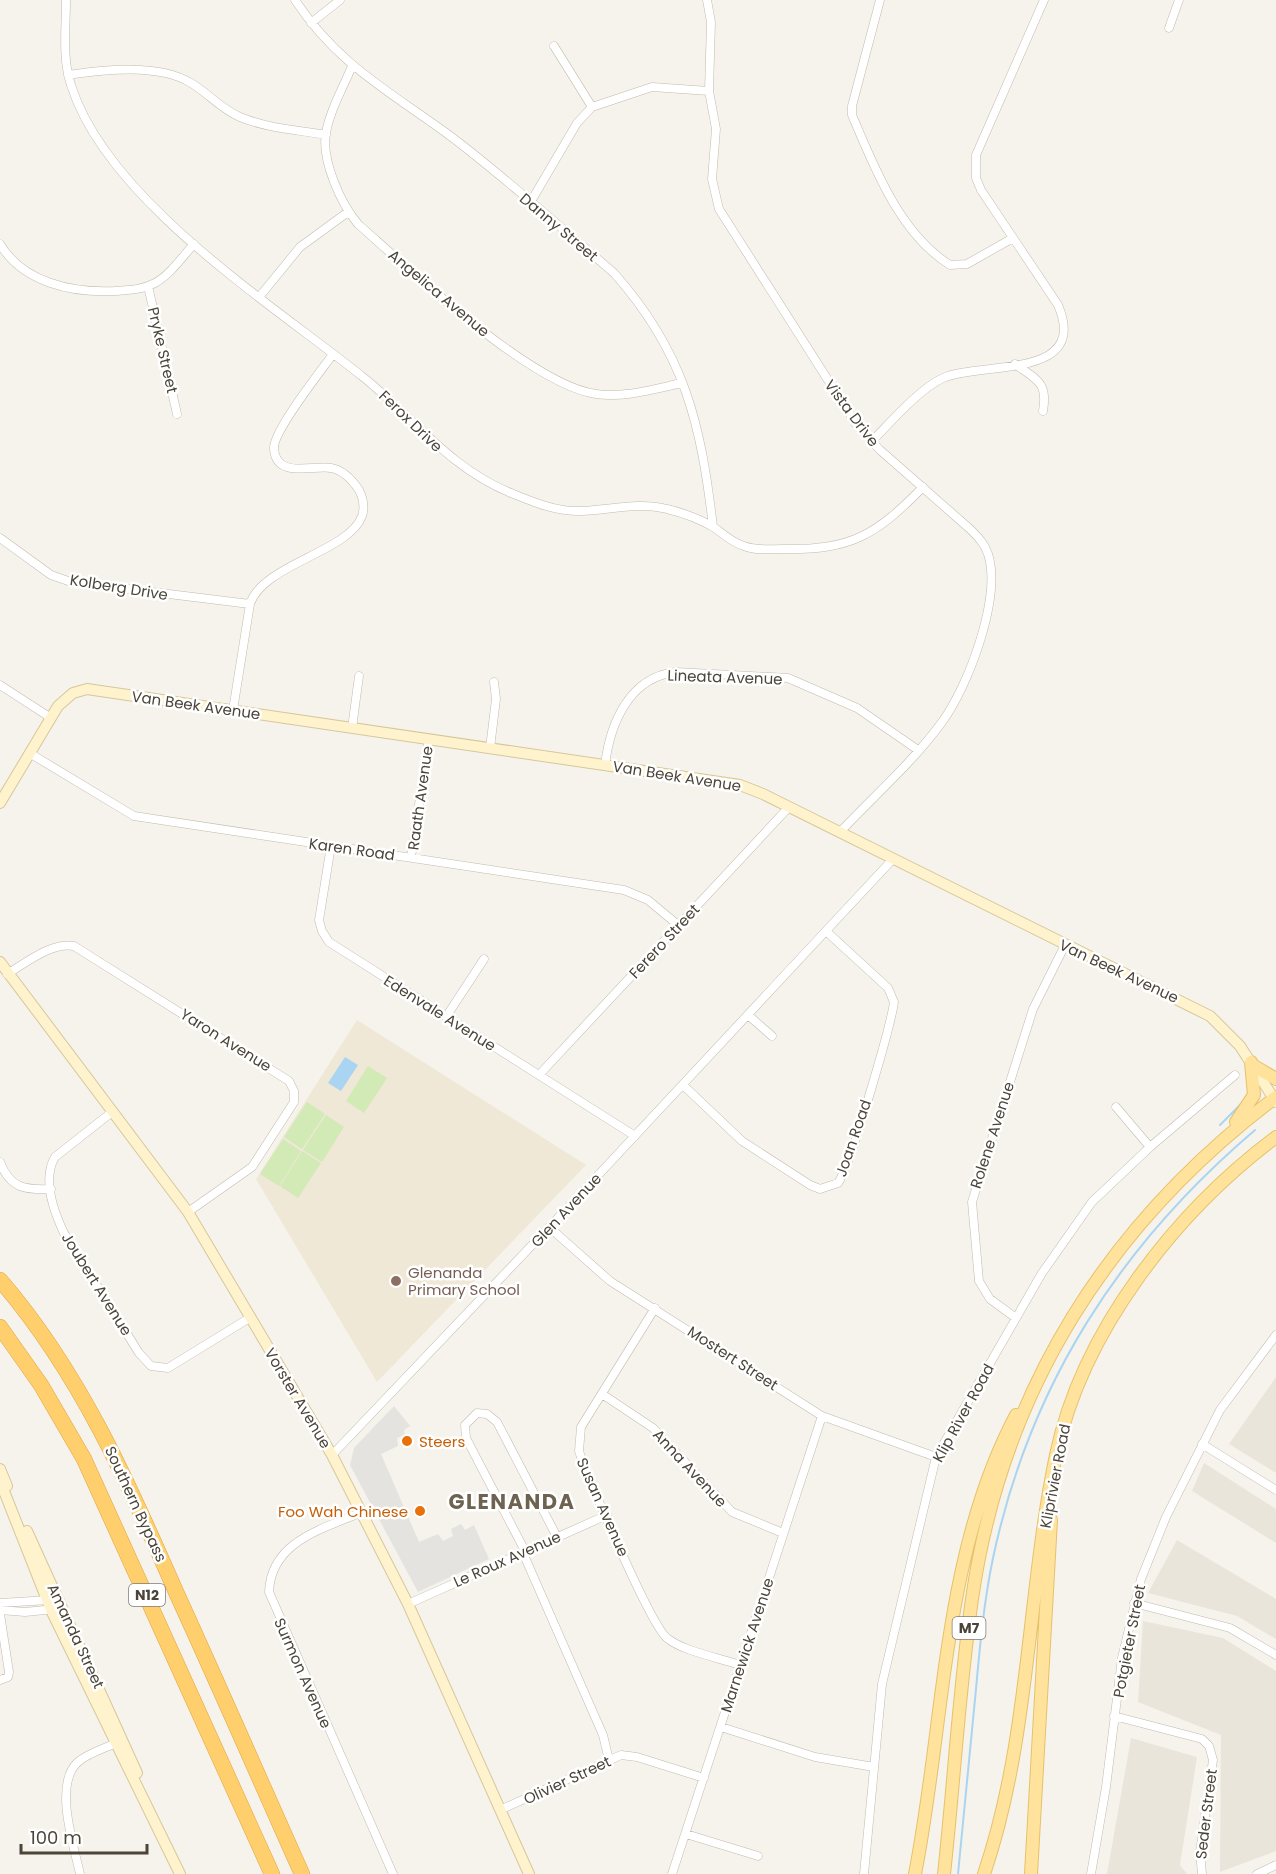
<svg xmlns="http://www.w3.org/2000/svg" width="1276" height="1874" font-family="Poppins,sans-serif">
<rect width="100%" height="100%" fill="#f6f3ec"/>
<path fill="#eae5da" d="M1276,1377V1473L1229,1444Z
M1204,1463L1276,1509V1543L1192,1491Z
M1177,1540L1276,1599V1639L1237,1616L1148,1593Z
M1143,1621L1223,1638L1276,1671V1851L1220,1872L1221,1735L1138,1702Z
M1131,1738L1197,1757L1180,1865L1187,1874H1107Z"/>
<path fill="#efe8d6" d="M357,1020L586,1165L377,1382L256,1179Z"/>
<path fill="#d2eab5" d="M368,1066L387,1078L364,1113L346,1101Z
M307,1102L325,1114L302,1149L284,1137Z
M326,1115L344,1127L322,1162L303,1150Z
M283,1139L301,1151L279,1186L260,1174Z
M302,1151L321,1163L298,1198L280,1186Z"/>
<path fill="#e5e3e0" d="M394,1406L410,1426L404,1430L405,1435L397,1438L398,1446L381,1454L419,1542L438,1534L443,1541L453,1536L451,1529L461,1524L465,1530L474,1525L489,1559L418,1592L350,1465L354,1448Z"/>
<path fill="#a9d4f2" d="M345,1057L358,1065L341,1091L328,1083Z"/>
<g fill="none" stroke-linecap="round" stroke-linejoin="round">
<path stroke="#a9d4f2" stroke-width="2" d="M1220,1125L1241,1104
M958,1874C964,1812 970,1751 976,1689C980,1645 984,1601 993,1558C1030,1384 1120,1245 1255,1130"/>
<g stroke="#c2bbae" stroke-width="9">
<path id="street" d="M66,0C66,28 62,59 71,85C107,200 272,304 363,377C413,417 449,468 511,493C531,501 554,511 576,511C607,511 637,501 667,509C684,513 700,519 715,528C724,535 733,543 744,546C756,551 771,549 784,549C852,550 876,535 923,487
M295,0C338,65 389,91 449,135C506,178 560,227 614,273C685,353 701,424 713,527
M707,0L711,22L709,91L716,129L712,179L719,209L856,424L880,450L970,529C978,537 985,544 988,554C1002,597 968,687 942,722C913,762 874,796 840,832
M880,0L852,106V115C874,167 900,234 950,265L967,264L1013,238
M311,23L340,0
M1169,28L1179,0
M554,46L592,107
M352,66C343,88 330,110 326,133C321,160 341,204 358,224C409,269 531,385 596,394C625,398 654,389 682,383
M68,75C104,70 158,63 191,83C208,93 221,109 240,117C266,128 298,130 326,135
M530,203L577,123L592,107L652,87L709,91
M0,244C23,283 73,293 114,291C128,290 142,290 155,283C170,275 182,257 194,244
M148,286L177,414
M260,296L300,247L348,212
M1015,364C1037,380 1048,382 1043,411
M871,442C890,423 919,389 943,378C982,361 1090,380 1058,305L981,190L976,178V155L1044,0
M0,538L51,575L71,582L250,604
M0,685L51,718
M233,710L250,604C263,564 349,552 362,516C365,507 363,498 359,490C353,481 343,470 331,468C313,465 276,479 274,449C272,432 321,371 333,354
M352,728L359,676
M490,748L496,699L494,682
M31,754L134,816L624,890L648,900L678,925
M605,765C610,724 629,677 676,672L788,678L857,708L918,750
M331,846L319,920L322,931L329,942L635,1136
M411,857L429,739
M7,974C26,963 51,942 74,946L289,1081L294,1091V1102L252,1167L188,1212
M748,1015L772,1036
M446,1017L484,959
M539,1075L789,807
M683,1085L742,1141L810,1185L820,1189L838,1183C850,1167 891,1025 894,1002L888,988L827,932
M1116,1107L1150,1147
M112,1112L55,1157C42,1179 54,1212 64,1233L139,1353L151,1366L168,1368L251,1317
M0,1162C10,1189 26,1190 51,1189
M549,1227L610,1281L822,1416L936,1457
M655,1308L581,1427L579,1451C587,1476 651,1626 667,1638C682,1651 720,1658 740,1665
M1016,1318L990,1299L979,1281L972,1202L1033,1009L1065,945
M602,1394L653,1428L732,1512L783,1533
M1202,1444L1276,1490
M332,1455L575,1200L893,859
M362,1512C323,1529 271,1541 269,1592L393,1874
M525,1551L466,1438L465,1425L477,1413L487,1414L497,1422L557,1537
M523,1553L603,1735L609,1760
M0,1603L49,1600
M1134,1603L1230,1628L1276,1655
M408,1604L607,1515
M0,1610L25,1612L55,1609
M0,1614L9,1672L8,1677L0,1680
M1114,1716L1202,1739L1209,1746L1213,1760L1200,1852L1202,1874
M721,1727L815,1757L874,1767
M500,1810L621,1755L637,1757L704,1778
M686,1834L758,1856
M80,1874C74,1846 53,1784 78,1762C89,1752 107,1748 120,1741
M672,1874L822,1416
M864,1874L882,1684L936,1457L1042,1273L1092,1202L1150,1147L1235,1075
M1091,1874L1106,1787L1122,1658L1141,1579L1166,1517L1220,1410L1276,1335
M1257,1874L1276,1865"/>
</g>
<g stroke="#d6c79b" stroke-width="12">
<path id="secondary" d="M0,803L58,706L73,693L87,689L740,785L763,794L1210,1016L1240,1046L1276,1102
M0,962L188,1212L332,1455L408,1604L529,1874
M0,1469L7,1486
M0,1481L51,1610L180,1874
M27,1531L137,1773"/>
</g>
<g stroke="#e6c16a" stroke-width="14">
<path id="primary" d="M1254,1066L1276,1079
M1236,1122L1254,1095L1251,1062
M915,1874C945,1722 942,1555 1016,1415
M944,1874C954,1783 959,1690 972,1599C1002,1390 1109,1223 1276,1097
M984,1874C1030,1739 1027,1594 1056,1455C1082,1331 1176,1212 1276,1137
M1031,1874L1051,1520"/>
</g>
<g stroke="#e0a43c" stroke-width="16">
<path id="highway" d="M0,1280C79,1371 128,1482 176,1592C219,1686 260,1780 302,1874
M0,1327L41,1385L84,1459L272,1874"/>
</g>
<use href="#street" stroke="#fff" stroke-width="8"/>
<use href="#secondary" stroke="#fff3cd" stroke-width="10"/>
<use href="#primary" stroke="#ffe39c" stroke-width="12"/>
<use href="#highway" stroke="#ffcf6e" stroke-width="15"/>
</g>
<circle fill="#8d6e63" stroke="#fff" stroke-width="2" cx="396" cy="1281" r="6"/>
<g fill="#e8710a" stroke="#fff" stroke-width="2">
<circle cx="407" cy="1441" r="6"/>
<circle cx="420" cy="1511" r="6"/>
</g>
<g text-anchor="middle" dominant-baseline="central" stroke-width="5" stroke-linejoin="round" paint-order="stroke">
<g fill="#fff" stroke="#817c74" stroke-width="1.5">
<rect x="129" y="1584" width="36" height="22" rx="4.5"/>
<rect x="952.5" y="1617" width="33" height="22" rx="4.5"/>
</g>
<g font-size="14" font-weight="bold" fill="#4b4439">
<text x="147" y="1595">N12</text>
<text x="969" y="1628">M7</text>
</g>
<g font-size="15" fill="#4b4439" stroke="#fff">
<text transform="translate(559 227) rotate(40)">Danny Street</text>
<text transform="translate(439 293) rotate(40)">Angelica Avenue</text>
<text transform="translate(163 350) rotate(77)">Pryke Street</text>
<text transform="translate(852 413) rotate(53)">Vista Drive</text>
<text transform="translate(411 421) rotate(44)">Ferox Drive</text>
<text transform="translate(119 587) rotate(9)">Kolberg Drive</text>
<text transform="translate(725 677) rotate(2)">Lineata Avenue</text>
<text transform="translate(196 705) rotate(8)">Van Beek Avenue</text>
<text transform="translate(677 776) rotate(9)">Van Beek Avenue</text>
<text transform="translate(420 798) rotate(-82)">Raath Avenue</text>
<text transform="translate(352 849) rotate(8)">Karen Road</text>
<text transform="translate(664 941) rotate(-47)">Ferero Street</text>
<text transform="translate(1119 971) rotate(25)">Van Beek Avenue</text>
<text transform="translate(440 1013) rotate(32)">Edenvale Avenue</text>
<text transform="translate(226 1040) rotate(32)">Yaron Avenue</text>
<text transform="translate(992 1135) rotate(-72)">Rolene Avenue</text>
<text transform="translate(853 1138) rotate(-71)">Joan Road</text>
<text transform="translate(566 1210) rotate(-47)">Glen Avenue</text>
<text transform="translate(97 1284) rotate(58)">Joubert Avenue</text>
<text transform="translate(733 1358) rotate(33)">Mostert Street</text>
<text transform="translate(298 1398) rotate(59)">Vorster Avenue</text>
<text transform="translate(963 1413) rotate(-61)">Klip River Road</text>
<text transform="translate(690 1468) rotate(47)">Anna Avenue</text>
<text transform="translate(1055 1476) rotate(-79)">Kliprivier Road</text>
<text transform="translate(136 1504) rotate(65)">Southern Bypass</text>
<text transform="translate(603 1507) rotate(66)">Susan Avenue</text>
<text transform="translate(507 1559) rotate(-24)">Le Roux Avenue</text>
<text transform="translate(76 1636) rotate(65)">Amanda Street</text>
<text transform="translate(1129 1641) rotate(-79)">Potgieter Street</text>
<text transform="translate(747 1645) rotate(-72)">Marnewick Avenue</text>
<text transform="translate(303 1673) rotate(66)">Surmon Avenue</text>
<text transform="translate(567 1780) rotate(-25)">Olivier Street</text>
<text transform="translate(1206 1814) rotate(-83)">Seder Street</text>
</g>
<g font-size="15" fill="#785e54" stroke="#fff" text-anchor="start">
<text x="408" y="1272">Glenanda<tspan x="408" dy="17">Primary School</tspan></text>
</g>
<g font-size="15" fill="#c56008" stroke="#fff" text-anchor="start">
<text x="419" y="1441">Steers</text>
<text x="408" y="1511" text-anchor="end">Foo Wah Chinese</text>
</g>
<g font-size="21" font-weight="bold" letter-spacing="1.5" fill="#6e6250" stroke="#fff">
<text x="512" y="1501">GLENANDA</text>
</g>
</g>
<path d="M21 1844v9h126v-9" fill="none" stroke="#4b4439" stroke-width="3"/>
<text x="30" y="1844" font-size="18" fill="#4b4439" stroke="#ffffff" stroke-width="4.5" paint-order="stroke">100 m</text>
</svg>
